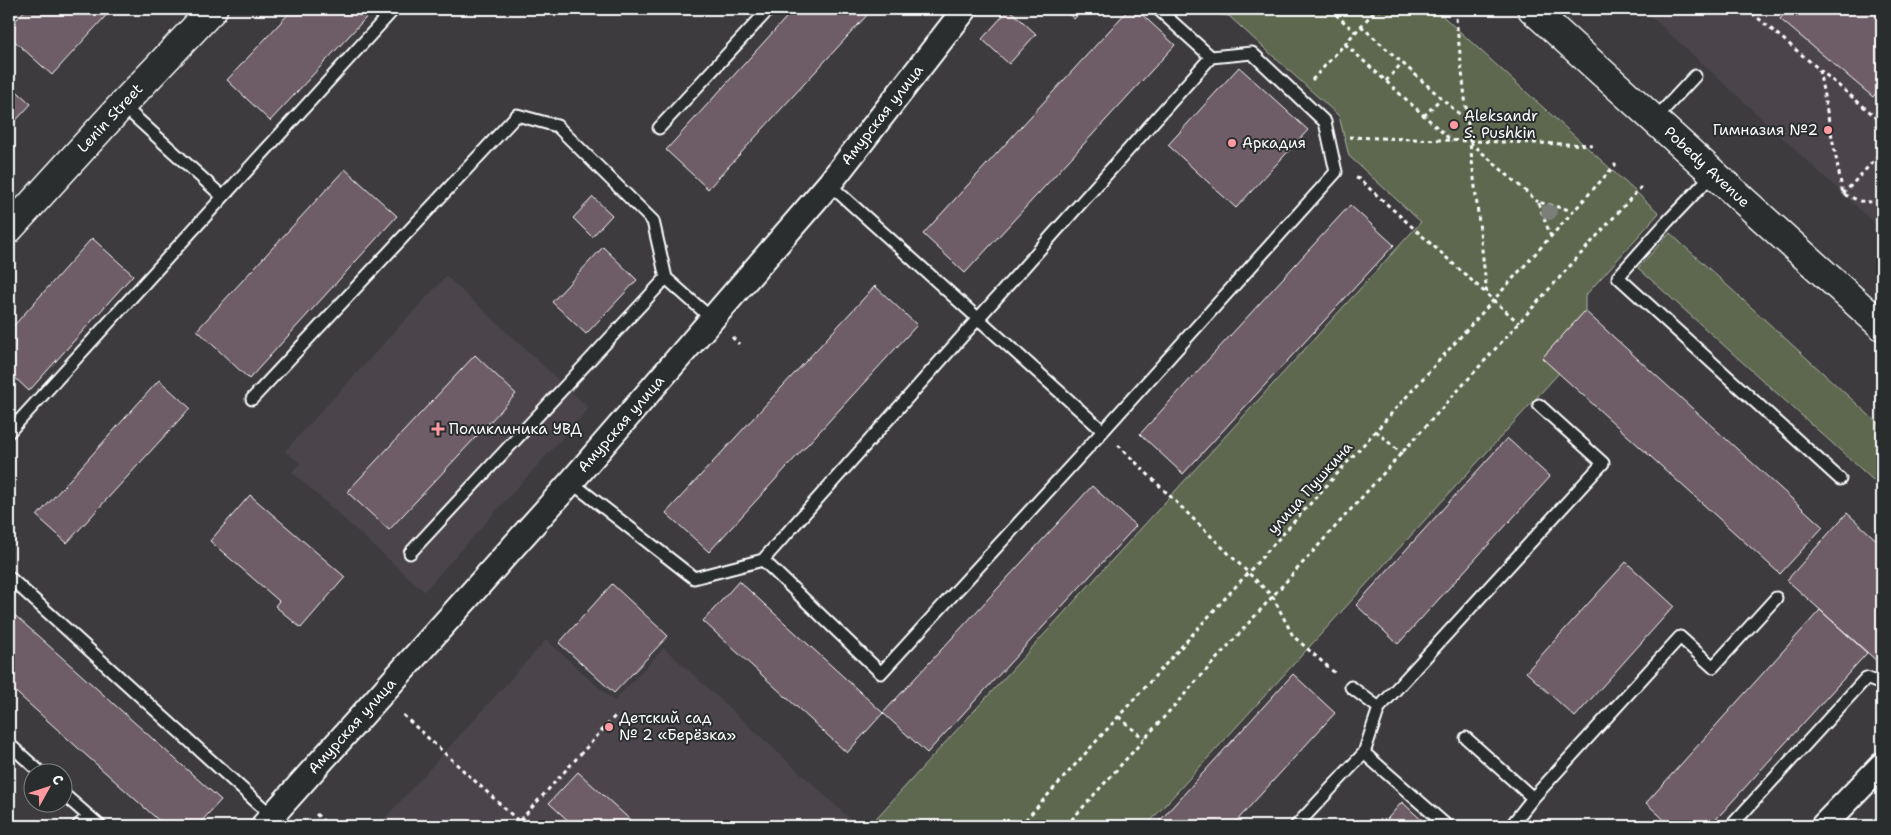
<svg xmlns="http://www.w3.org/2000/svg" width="1891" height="835" font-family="'Shantell Sans',sans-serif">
<rect width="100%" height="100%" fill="#3e3b3f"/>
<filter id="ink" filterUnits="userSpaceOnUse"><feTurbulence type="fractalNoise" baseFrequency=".02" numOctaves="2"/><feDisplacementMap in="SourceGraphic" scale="10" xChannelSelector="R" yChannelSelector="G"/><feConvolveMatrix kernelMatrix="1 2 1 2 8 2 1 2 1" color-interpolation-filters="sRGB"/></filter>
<g filter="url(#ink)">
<path fill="#4c454b" d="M1643,9H1882V230L1689,51Z
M446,276L589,408L424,591L292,472L300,463L285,451Z
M546,640L614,701L664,648L858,826H378Z"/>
<path fill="#5d684f" stroke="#aeb4a7" d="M1186,9H1435L1659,213L1585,296V311L1543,357L1559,373L1146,826H869L1421,222L1349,156L1339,116L1229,16Z
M1670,233L1882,427V488L1638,268Z"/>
<path fill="#6e5d66" stroke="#fff" d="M26,9H112L52,75L9,36V28Z
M293,9H374L270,121L227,80Z
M794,9H864L869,13L708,189L666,150Z
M1009,9L1036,34L1009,64L982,39Z
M1063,9H1084L1074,19Z
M1129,9H1136L1175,45L965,273L923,234Z
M1788,9H1882V86L1873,97L1780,19Z
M1239,67L1308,130L1236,208L1168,145Z
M9,84L31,104L9,128Z
M345,169L397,216L249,379L197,330Z
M593,197L612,215L592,237L573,218Z
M1350,205L1394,245L1183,474L1140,434Z
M92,238L133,275L29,391L9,372V331Z
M603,247L637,280L586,334L552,302Z
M875,286L917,325L709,552L666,513Z
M1585,311L1823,527L1780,574L1542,358Z
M475,355L516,394L389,530L347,492Z
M159,380L190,408L67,543L37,516Z
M1507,438L1550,477L1398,644L1356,605Z
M1092,486L1136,526L927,753L883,713Z
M250,495L345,577L301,628L275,606L279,601L210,541Z
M1847,513L1882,545V659L1879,663L1787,580Z
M1626,562L1674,606L1575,717L1526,672Z
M739,581L883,713L847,753L703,621Z
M612,584L668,636L614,693L559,643Z
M9,610L221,800L197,826H165L9,686Z
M1820,610L1867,653L1710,826H1671L1646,803Z
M1293,674L1335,713L1232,826H1155Z
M578,772L637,826H574L549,803Z
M1402,802L1426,824L1425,826H1381Z"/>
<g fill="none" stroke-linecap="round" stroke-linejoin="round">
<g stroke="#fff" stroke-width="15">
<path id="service" d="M1158,9L1211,57
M122,105L223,197
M1655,119L1695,76
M659,128L769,9
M1713,174L1667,222L1618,277L1840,479
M829,184L1103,431
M252,399L517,115L557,126L653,221L666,278L711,318
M9,432L394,9
M571,482L694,578L763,560L881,673L1103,431L1336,172L1325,122L1252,53L1211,57L763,560
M410,553L666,278
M9,577L272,816
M1351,687L1379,708
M1466,738L1533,798
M9,744L40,772
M1364,753L1447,826
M62,793L100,826
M78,826L88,816
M1296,826L1364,753L1379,708L1603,463L1539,405
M1511,826L1533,798L1680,637L1713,667L1776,598
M1731,826L1866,678L1882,684"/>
</g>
<g stroke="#fff" stroke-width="28">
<path id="minor" d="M263,826L571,482L829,184L965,9
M1823,826L1882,765"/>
</g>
<g stroke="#fff" stroke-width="31">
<path id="secondary" d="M9,229L122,105L213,9"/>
</g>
<g stroke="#fff" stroke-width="31">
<path id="primary" d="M1532,9L1882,326"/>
</g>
<path stroke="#fff" stroke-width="3" stroke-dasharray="4 4" stroke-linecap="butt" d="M1330,9L1355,32
M1752,13L1882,122
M1456,18L1487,294
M1361,26L1467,121
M1345,44L1452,141
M1819,70L1843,194L1860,201L1882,203
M1312,80L1372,14L1383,9
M1386,81L1402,63
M1424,116L1441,98
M1349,137L1595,145
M1470,142L1538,202
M1356,178L1359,179L1519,323
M1843,194L1882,152
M1551,237L1538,202L1574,211
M732,337L739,344
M1376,431L1402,454
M1118,445L1273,597L1293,636L1335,673
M403,715L524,826
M1119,717L1144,739
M316,814L329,826
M515,826L617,714
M1020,826L1616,164
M1066,826L1641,187"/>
<use href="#service" stroke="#2a2d2e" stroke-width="11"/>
<use href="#minor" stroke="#2a2d2e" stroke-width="24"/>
<use href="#secondary" stroke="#2a2d2e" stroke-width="28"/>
<use href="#primary" stroke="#2a2d2e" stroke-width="28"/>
</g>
<circle fill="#7c7e78" cx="1549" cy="212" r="8"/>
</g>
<g fill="#ff9aa2" stroke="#2a2d2e" stroke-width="2">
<circle cx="1454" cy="125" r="5"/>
<circle cx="1828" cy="130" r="5"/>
<circle cx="1232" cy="143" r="5"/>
<path d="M435.5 421.5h5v5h5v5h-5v5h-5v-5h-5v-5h5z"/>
<circle cx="609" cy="727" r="5"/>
</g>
<g text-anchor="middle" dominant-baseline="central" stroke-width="4" stroke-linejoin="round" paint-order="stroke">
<g font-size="15" fill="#fff" stroke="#2a2d2e">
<text transform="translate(882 115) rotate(-52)">Амурская улица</text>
<text transform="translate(110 118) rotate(-47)">Lenin Street</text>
<text transform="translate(1707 167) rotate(43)">Pobedy Avenue</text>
<text transform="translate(621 424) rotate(-49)">Амурская улица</text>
<text transform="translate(1310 488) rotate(-48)">улица Пушкина</text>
<text transform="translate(352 726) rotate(-48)">Амурская улица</text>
</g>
<g font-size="15" fill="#fff" stroke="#2a2d2e" text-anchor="start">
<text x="1464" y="116">Aleksandr<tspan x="1464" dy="17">S. Pushkin</tspan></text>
<text x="1818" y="130" text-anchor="end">Гимназия №2</text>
<text x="1242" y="143">Аркадия</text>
<text x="449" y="429">Поликлиника УВД</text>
<text x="619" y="718">Детский сад<tspan x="619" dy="17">№ 2 «Берёзка»</tspan></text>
</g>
</g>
<rect width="1891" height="835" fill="none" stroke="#2a2d2e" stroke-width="30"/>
<rect x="15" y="15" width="1861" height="805" fill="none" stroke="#fff" stroke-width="2" filter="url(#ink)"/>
<g transform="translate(48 788) rotate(50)"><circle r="24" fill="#2a2d2e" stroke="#7f8182"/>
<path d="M0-4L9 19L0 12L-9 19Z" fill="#ff9aa2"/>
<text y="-8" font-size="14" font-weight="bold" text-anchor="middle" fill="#ffffff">С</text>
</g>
</svg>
